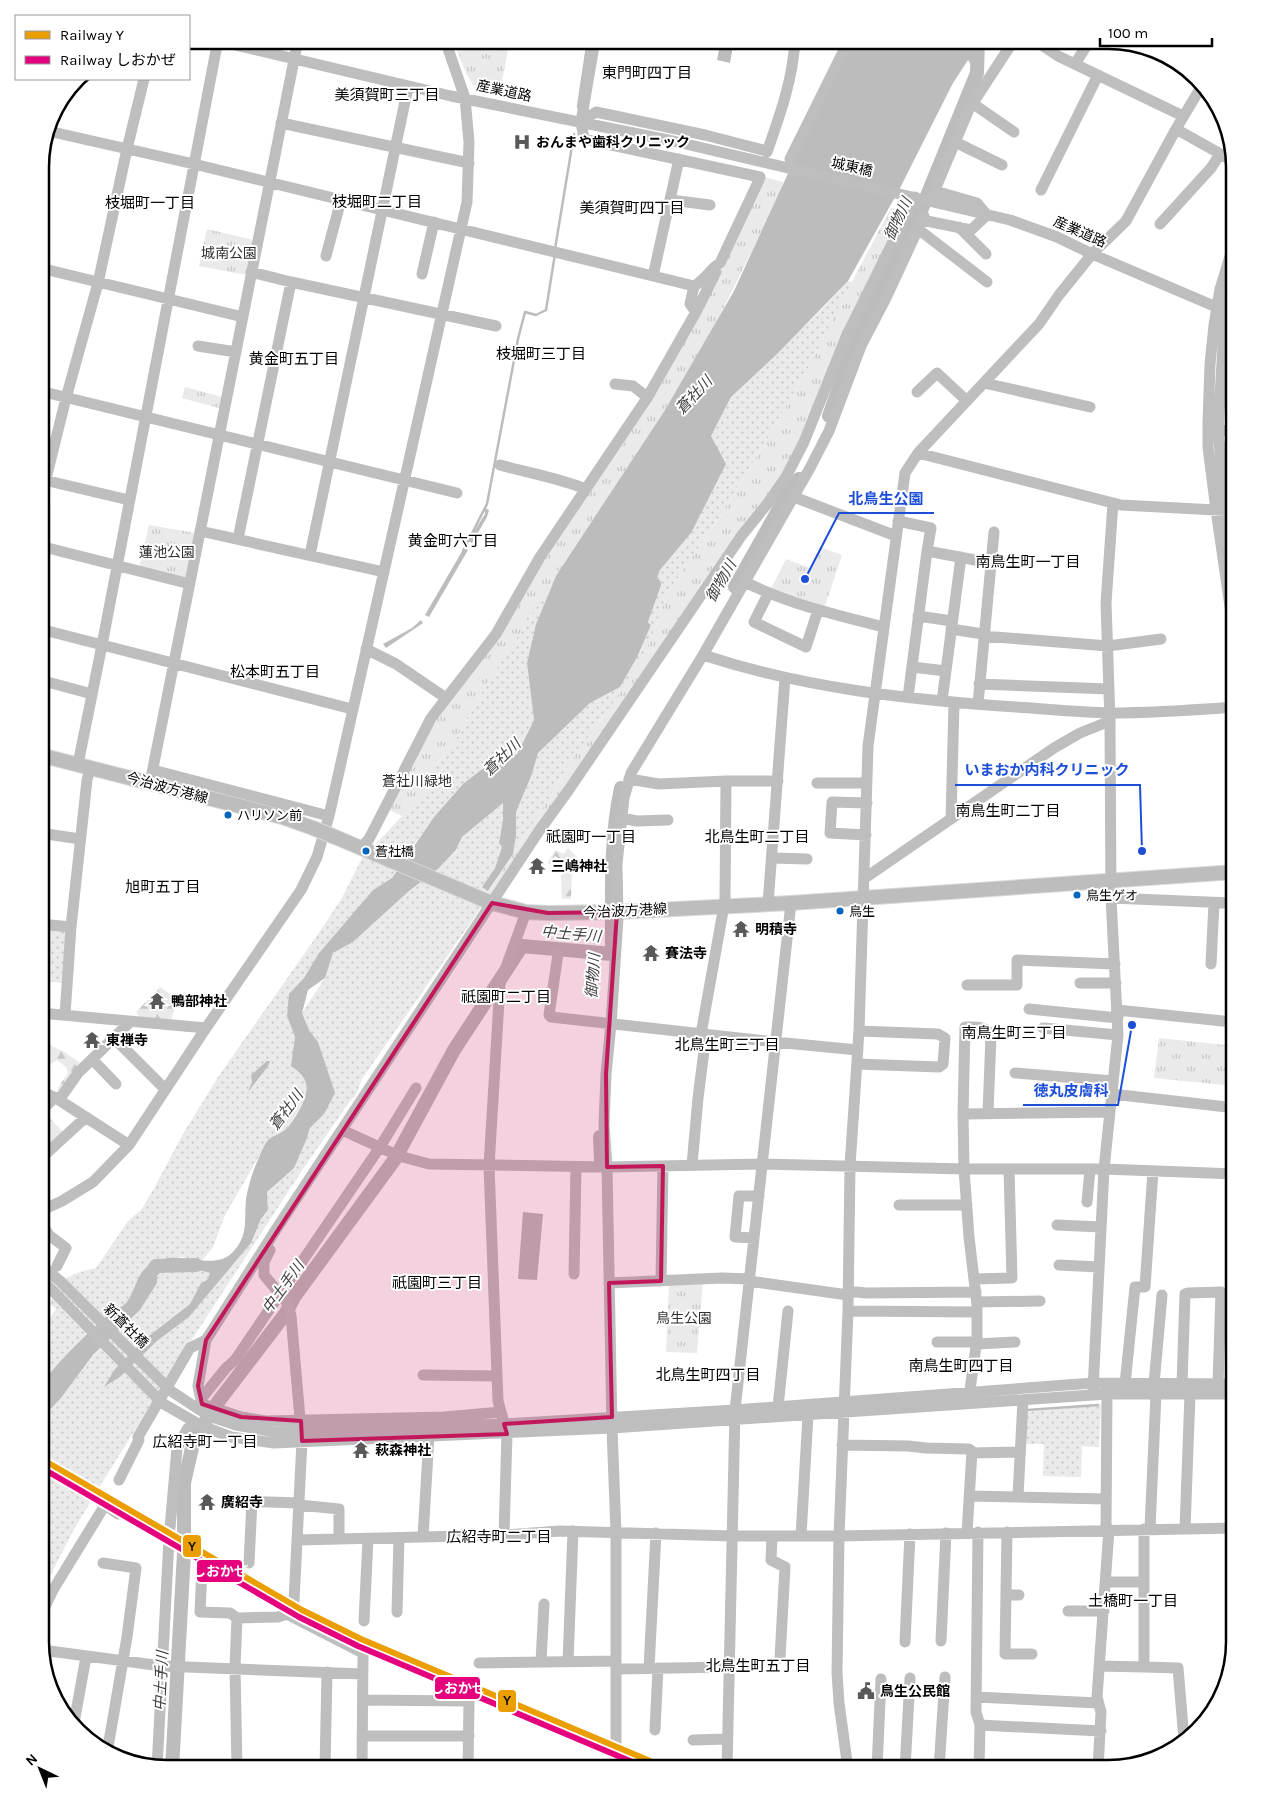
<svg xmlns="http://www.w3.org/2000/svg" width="1275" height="1809" font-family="Karla,'Noto Sans JP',sans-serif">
<defs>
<pattern id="grass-dots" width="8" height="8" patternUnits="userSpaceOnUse" patternTransform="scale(1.25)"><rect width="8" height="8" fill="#eaeaea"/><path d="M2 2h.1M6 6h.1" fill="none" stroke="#c7c7c7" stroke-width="1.8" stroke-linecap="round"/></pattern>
<pattern id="forest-firs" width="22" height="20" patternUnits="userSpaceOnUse" patternTransform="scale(1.25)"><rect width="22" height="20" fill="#eaeaea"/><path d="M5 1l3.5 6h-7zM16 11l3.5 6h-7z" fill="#c7c7c7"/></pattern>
<pattern id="park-tufts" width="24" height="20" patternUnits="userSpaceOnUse" patternTransform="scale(1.25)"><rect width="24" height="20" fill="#eaeaea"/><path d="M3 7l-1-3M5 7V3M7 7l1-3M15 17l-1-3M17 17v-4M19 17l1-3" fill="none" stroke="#c7c7c7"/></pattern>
</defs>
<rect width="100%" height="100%" fill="#fff"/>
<path fill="url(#grass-dots)" d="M848,281L852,282L813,359L769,436L720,516L667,594L650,642L620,694L571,761L537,818L513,854L516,836V812L532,774L538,753L590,703L620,687L651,625L642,618L660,570L691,533L711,436L731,397L819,312Z
M556,576L536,624L527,663L534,720L516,754L481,770L463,784L434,817L402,861L392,878L373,890L319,953L304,978L290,994L287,1016L295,1037L299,1072L307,1082L306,1095L297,1113L286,1130L269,1139L225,1215L213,1247L202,1261L182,1257L158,1260L129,1305L101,1323L79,1344L59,1363L40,1390V1333L56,1309L50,1304C60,1277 70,1274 96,1268L128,1221L141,1210L152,1192L183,1134L218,1077L316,937L342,898L361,860L402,816L417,806L431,787L433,769L456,739L486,685Z
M503,803V820L499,843L502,847L495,868L482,887L494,894L480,909L362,1079L356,1095L350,1101L301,1172L178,1361L97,1491L72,1533L40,1596V1420L61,1398L92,1357L140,1310L157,1283V1271L178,1265L210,1273L207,1280L201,1283L190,1304L145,1339L115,1369L106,1386L120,1377L157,1341L189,1317L251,1243L261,1219L268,1210L267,1192L279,1180L307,1138L310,1128L324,1114L325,1066L318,1042L309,1030L302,1013L325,978L333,953L353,942L409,891L439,868L456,851L462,837Z
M40,926L69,928L65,983L40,981Z
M1101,1405L1099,1447L1082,1446L1081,1477L1043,1476L1044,1444H1024L1025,1412Z"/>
<path fill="url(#forest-firs)" d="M568,848L577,857L572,866L571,899H562L561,876L569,866L555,856L549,865L548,862L555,850L564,854Z
M160,987L170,994L176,1004L171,1020L140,1018L136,1012Z
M40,1041L63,1051L83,1065L62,1093L57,1089L68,1073L66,1067L57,1060L51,1064L46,1073L44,1072L40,1076Z"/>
<path fill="url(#park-tufts)" d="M453,40H510L500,91L473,85L466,73Z
M764,177L783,182L780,195L713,329L670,402L486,685L456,739L433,769L431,787L417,806L402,816L387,809L433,722L543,559L711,290Z
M891,208L900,209L904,211L804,434L785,471L494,894L488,892L537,818L571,761L620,693L650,642L667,594L720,516L769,436L813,359L836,312Z
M207,229L254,240L246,275L199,266Z
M185,387L222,397L219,408L182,398Z
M149,525L196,533L185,580L139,569Z
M820,547L842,555L824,609L770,591L786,559L810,568Z
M1159,1038L1235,1046V1086L1154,1078Z
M43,1111L64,1133L40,1152V1113Z
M703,1281L697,1353L666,1352L669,1283Z"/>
<path fill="#eaeaea" d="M40,930L53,932L48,976H40Z"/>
<path fill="#bcbcbc" d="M721,40H734L730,63L717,60Z
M853,40H977L974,69L968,60L953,83L899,190L848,281L777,354L731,397L711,436L726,464L691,533L660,570L642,618L651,625L637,657L620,687L590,703L538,753L532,774L516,812V836L513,854L488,891L482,887L495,868L502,847L499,843L503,820V803L462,837L456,850L439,868L409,891L353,942L333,953L325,978L308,990L302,1013L309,1030L318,1042L335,1093L324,1114L310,1128L307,1138L294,1168L267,1192L268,1210L261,1219L251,1243L189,1317L157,1341L120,1377L104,1387L115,1369L145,1339L190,1304L201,1283L207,1280L210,1273L175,1264L157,1271V1283L140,1310L93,1355L61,1398L40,1420C40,1411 38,1398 40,1390C44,1374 92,1329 106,1317C112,1311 122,1308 127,1302C139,1284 135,1271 157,1261C181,1250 214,1272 233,1252C249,1235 244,1219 246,1199C248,1187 252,1173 257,1162C260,1155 264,1144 269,1139C274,1135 281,1134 286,1129C292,1124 305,1102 306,1093C309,1080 301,1073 291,1066L295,1037L287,1016L289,994L304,978L319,953L373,890L392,878L434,817L463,784L481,770L517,754L534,720L527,663L536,624L556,576L665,410L734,291L791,167Z
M485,508L489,510L487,517L472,543L468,541L485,514Z
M464,548L468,550L429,617L425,615Z
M421,620L423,623L386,648L383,644L412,628Z
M267,1061H270L268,1066L248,1092L252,1082L251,1075Z
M523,1212L543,1214L537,1280L518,1279Z"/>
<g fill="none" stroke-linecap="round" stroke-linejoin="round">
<path stroke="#bcbcbc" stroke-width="2.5" d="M578,107L588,40
M555,249L574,134
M463,551L487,504L518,339L525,312L536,315L546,310L555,254
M1027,1410L1098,1405"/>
<path stroke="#bcbcbc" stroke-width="14" d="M829,416L853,348L918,218L977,73L978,40
M735,587L784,500L799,479
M637,632L654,584
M612,946C612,893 610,839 621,788
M600,1137L601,1161
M154,1269L156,1266L196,1265
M172,1769L184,1553V1483L194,1439L218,1402L286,1313L294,1297L395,1159L454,1050L522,946L612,954"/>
<path stroke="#d9d9d9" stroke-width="11" stroke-dasharray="11 5.5" stroke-linecap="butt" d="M40,1292L50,1276"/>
<g stroke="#dbdbdb" stroke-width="16">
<path id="major" d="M40,755L282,817L313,828
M335,837L489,902L526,912L548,913L617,912L791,903L1235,872"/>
</g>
<path stroke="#bebebe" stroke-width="11" d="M214,40L451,96L673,141L1010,220L1057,237L1092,254L1235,315
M595,40L581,122L584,139L760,177
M998,40L1012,43
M1034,40L1058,56L1183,116
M1075,64L1090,40
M972,103L1014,132
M581,122L596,112L705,135L767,151
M281,123L469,163
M1176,129L1233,161
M48,131L194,164L694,286C704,281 714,265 720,263L759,180
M955,142L1002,165
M767,152C780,115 793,79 795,40
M790,159L849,40
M40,162L51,118
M1041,190L1098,75
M934,192L969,109L1014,40
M671,200L710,205
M922,220L971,230L987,215L977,203L935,191
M1160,224L1211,168L1220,154
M959,227L986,254
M918,229L987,282
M326,256L341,200
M40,268L243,317
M251,272L291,282L496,326
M422,274L434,222
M653,276L679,159
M694,286L690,304L696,312
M198,346L236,352
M984,383L1090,407
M615,384L633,386L647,397
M40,391L457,493
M917,392L937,373L967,401
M1218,430L1235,431
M1220,447L1235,448
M918,453L1121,505L1235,511
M500,465C529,473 558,478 586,489
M40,479L129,500
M794,497L896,536
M40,503L66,398L98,283L127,149L144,79
M898,521L931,528L927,551
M200,531L384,572
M238,539L291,282
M40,546L190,584
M310,555L408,87
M1235,573L1222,475L1218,430L1224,329L1226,311L1235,278
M745,582C789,604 836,615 884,627
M768,594L754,622L806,647L818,610
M918,616L952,621
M40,629L352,709
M951,629L983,634
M983,636L1108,646L1161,639
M1235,641L1216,510L1208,447V423L1210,364L1214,325L1220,289L1235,240
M366,649L396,664L446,698
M703,655C804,688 910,700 1016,707C1047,709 1079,712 1110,713C1152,713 1194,710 1235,707
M912,667L946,671
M40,680L92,694
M979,684L1109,689
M908,697L927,551L991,563
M942,701L961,557
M978,704L994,532
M78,764L102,645L218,40
M153,770L329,816
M629,779L659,784L726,781H778
M150,783L298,40
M817,783H867
M621,818L637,821L668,820
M951,819L954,703
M40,833L80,839
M866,835L830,833L832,802L867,803
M361,848L369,839L431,718L496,634L540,557L647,398L696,312L716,272
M772,858L807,859
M865,878L1054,748L1080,733L1110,721
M1111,898L1231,903L1235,906
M768,904L785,678
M40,924L71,927
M558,954L549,1015L551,1017L775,1042L858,1050
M1211,964L1214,903
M1080,983H1116
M967,985H1017V960L1115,964
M1029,1009L1118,1018
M1117,1010L1232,1022
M40,1013L206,1028
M65,1015L71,927L87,780L90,768
M1043,1028L1118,1035
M701,1034L725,900L726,781
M114,1038L165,1089
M92,1059L116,1084
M857,1064L939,1067L943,1064L945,1038L938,1034L859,1031
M1015,1073L1113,1081
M40,1090L59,1100L129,1145
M1112,1094L1227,1107
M59,1100L78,1073L131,1021
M40,1112L55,1097
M963,1114L965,1027C976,1027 986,1025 991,1036L988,1113
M342,1130L399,1156L429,1164L607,1167L762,1164L964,1169H1104L1235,1174
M40,1155L48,1152L86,1117
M692,1165L698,1098L706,1035
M1087,1202L1090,1169
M899,1205H967
M40,1211L62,1201L93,1182L129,1145L206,1028L301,890L317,857L329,816L467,202L469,142L465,98L445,40
M40,1220L49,1235L66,1248L57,1266
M1057,1225L1101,1227
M754,1238L735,1237L739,1196H759
M270,1250L264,1262V1275L288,1304L291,1316L302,1441L294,1601
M40,1264L61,1282
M1059,1265L1099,1267
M574,1274L576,1167
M40,1278L54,1292
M974,1279L1012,1278L1009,1169
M661,1281L663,1166
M749,1281L848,1295
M609,1283L722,1278L750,1279
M848,1291L866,1293L976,1292
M977,1302L1040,1301
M848,1311L977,1312
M937,1342H977
M977,1344L1015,1342
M423,1375L497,1376
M1125,1384L1135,1287H1145L1153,1171
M1154,1384L1162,1295
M1182,1384L1185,1294L1188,1293L1221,1292L1218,1384
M1093,1390L1104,1169L1118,1035L1111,898L1110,721L1106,603L1113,503
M171,1391L209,1416L236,1425L275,1432L504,1424L735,1410L1093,1383L1235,1384
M969,1397L977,1339V1305L969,1237L964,1169L963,1114L1110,1112
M201,1399L226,1368L235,1360L380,1147L416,1088
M162,1403L202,1426L231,1437L274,1443L612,1428L1107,1394H1235
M778,1407L788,1311
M501,1412L444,1417L266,1421L241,1417L202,1404L198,1386L206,1340L277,1228L539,831L568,791L742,535L768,503L786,477L804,442L846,337L915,197
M842,1445L908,1446L926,1448L969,1449L972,1451L967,1533
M972,1453L1020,1452
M119,1480L139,1440L138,1437L190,1348L206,1340
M969,1496L1106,1499
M1018,1496L1023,1400
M238,1501L299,1503
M299,1505L339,1509V1539
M170,1528L177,1448L188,1428
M1232,1528L1233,1394
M1106,1529L1107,1394
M1144,1529V1667L1178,1668L1184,1740
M1150,1529L1156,1394
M1185,1529L1190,1394
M978,1532L976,1712L980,1725L979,1769
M1007,1532L1005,1654H1032
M504,1535L507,1434L498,1401L489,1166L500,984L526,912
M772,1536L771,1560L785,1567L780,1658
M801,1536L808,1415
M423,1537L429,1436
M297,1540L504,1535L560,1531L732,1536H839L1235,1528
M103,1563L136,1568L127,1637L107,1753
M249,1563L252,1501
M202,1568L200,1612L230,1613L237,1618
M1106,1582H1144
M1006,1595H1019
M290,1609L287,1614L363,1653L362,1769
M1068,1611H1104
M397,1612L399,1538
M40,1617L53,1590L105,1505L118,1514
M364,1621L368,1539
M941,1641L946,1533
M905,1642L910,1534
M42,1650L162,1666L363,1674
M541,1662L544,1604
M568,1662L573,1531
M479,1663L616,1661
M1100,1666L1144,1667
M649,1668L656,1533
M616,1669L729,1667
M976,1697L1098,1703
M363,1700L469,1701L468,1769
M74,1723L86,1657
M980,1725L1101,1731
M655,1730L658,1668
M362,1736H469
M693,1740L727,1739
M157,1768L169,1539
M237,1769L235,1667L237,1618L278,1617L287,1614
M325,1769L327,1672
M545,1769L588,1767V1769
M616,1769V1532L612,1428L607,1167L604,1125L606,1074L611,1024L618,918L617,864L624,798L631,773L703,655L810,468L829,431L861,346L886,298L924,216
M727,1769L735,1410L791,903
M848,1769L839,1703L837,1673L839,1536L848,1311L850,1166L859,1031L868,746L905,473L918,453L1039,324L1059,295L1092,254L1126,221L1176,129L1201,87
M877,1769L881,1679
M905,1769L910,1678
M939,1769L945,1677
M1098,1769L1101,1712L1097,1697L1109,1529"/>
<use href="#major" stroke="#bdbdbd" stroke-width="14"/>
<g stroke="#dbdbdb" stroke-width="16" stroke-linecap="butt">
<path id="major-bridge" d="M313,828L335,837"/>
</g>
<path stroke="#bebebe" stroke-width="11" d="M61,1282L171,1391
M54,1292L162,1403"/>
<use href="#major-bridge" stroke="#bdbdbd" stroke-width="14"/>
<g stroke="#fff" stroke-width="10">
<path id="rail-1" d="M40,1458L302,1610L361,1639L669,1769"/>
</g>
<g stroke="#fff" stroke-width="10">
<path id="rail-2" d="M40,1467L299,1617L358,1646L649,1769"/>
</g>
<use href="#rail-1" stroke="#eb9e00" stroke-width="6"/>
<use href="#rail-2" stroke="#e5007d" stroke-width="6"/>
</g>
<path fill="#c2185b" fill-opacity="0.2" stroke="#c2185b" stroke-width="4" stroke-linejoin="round" d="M492,903L548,913L617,912L606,1074L607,1167L663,1166L661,1281L609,1283L612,1417L504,1424L507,1434L302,1441L301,1421L241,1417L202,1404L198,1386L206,1340Z"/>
<defs>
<g id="hospital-bare" transform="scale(1.35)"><path d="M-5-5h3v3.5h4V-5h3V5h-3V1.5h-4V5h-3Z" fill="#595959" stroke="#fff" stroke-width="2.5" paint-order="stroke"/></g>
<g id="temple-bare" transform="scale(1.35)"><path d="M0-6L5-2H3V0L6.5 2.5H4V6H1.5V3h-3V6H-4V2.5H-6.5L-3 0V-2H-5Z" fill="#595959" stroke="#fff" stroke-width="2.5" paint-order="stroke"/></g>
<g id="civic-bare" transform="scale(1.35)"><path d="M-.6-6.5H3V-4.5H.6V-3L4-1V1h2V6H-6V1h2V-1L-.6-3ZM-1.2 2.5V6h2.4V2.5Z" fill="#595959" stroke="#fff" stroke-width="2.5" paint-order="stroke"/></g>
</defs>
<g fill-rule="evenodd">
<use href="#hospital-bare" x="522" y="142"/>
<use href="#temple-bare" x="537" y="866"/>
<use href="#temple-bare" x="741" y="929"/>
<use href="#temple-bare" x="651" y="953"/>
<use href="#temple-bare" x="157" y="1001"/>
<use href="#temple-bare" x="92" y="1040"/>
<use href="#temple-bare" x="361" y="1450"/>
<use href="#temple-bare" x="207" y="1502"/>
<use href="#civic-bare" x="866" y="1691"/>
</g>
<g fill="#0065bd" stroke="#fff" stroke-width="2">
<circle cx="228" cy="815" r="4.5"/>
<circle cx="366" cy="851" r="4.5"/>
<circle cx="1077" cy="895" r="4.5"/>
<circle cx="840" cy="911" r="4.5"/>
</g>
<g text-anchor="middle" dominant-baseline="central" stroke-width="4" stroke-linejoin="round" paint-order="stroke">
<g font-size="13" fill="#000" stroke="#fff" text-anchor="start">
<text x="237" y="815">ハリソン前</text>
<text x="375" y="851">蒼社橋</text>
<text x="1086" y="895">鳥生ゲオ</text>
<text x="849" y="911">鳥生</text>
</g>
<g font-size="14" fill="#000" stroke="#fff">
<text transform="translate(504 91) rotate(12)">産業道路</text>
<text transform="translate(852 167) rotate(13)">城東橋</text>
<text transform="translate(1080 232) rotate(24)">産業道路</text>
<text transform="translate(167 788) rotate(15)">今治波方港線</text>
<text transform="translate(625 911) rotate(-3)">今治波方港線</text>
<text transform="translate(126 1326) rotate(45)">新蒼社橋</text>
</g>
<g font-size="14" font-weight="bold" fill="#000" stroke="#fff" text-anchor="start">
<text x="536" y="142">おんまや歯科クリニック</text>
<text x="551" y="866">三嶋神社</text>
<text x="755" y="929">明積寺</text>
<text x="665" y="953">賽法寺</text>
<text x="171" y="1001">鴨部神社</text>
<text x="106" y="1040">東禅寺</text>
<text x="375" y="1450">萩森神社</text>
<text x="221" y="1502">廣紹寺</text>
<text x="880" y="1691">鳥生公民館</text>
</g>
<g font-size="14" fill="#2f2f2f" stroke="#fff">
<text x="229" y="253">城南公園</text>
<text x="167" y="552">蓮池公園</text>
<text x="417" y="781">蒼社川緑地</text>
<text x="684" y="1318">鳥生公園</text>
</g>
<g font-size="15" fill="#000" stroke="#fff">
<text x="647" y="73">東門町四丁目</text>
<text x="387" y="95">美須賀町三丁目</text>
<text x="377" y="202">枝堀町二丁目</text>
<text x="150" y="203">枝堀町一丁目</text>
<text x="632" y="208">美須賀町四丁目</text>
<text x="541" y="354">枝堀町三丁目</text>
<text x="294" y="359">黄金町五丁目</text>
<text x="453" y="541">黄金町六丁目</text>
<text x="1028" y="562">南鳥生町一丁目</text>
<text x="275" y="672">松本町五丁目</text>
<text x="1008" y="811">南鳥生町二丁目</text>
<text x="591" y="837">祇園町一丁目</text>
<text x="757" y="837">北鳥生町二丁目</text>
<text x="163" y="887">旭町五丁目</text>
<text x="506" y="997">祇園町二丁目</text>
<text x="1014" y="1033">南鳥生町三丁目</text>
<text x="727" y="1045">北鳥生町三丁目</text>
<text x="437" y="1283">祇園町三丁目</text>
<text x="961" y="1366">南鳥生町四丁目</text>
<text x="708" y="1375">北鳥生町四丁目</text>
<text x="205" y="1442">広紹寺町一丁目</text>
<text x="499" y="1537">広紹寺町二丁目</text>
<text x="1133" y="1601">土橋町一丁目</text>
<text x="758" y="1666">北鳥生町五丁目</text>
</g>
<g font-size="15" font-style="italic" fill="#404040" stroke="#fff">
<text transform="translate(898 219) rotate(-65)">御物川</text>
<text transform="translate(694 395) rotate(-47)">蒼社川</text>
<text transform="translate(721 581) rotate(-60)">御物川</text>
<text transform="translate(502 757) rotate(-44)">蒼社川</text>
<text transform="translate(571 934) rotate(5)">中土手川</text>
<text transform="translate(593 976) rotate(-86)">御物川</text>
<text transform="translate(286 1110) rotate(-53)">蒼社川</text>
<text transform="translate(283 1287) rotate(-54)">中土手川</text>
<text transform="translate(161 1681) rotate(-87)">中土手川</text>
</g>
</g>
<path d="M0 0H1275V1809H0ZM167 49H1108A118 118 0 0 1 1226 167V1642A118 118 0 0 1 1108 1760H167A118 118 0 0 1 49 1642V167A118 118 0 0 1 167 49Z" fill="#fff" fill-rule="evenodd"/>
<path fill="none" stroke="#000" stroke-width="2.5" d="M167 49H1108A118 118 0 0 1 1226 167V1642A118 118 0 0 1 1108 1760H167A118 118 0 0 1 49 1642V167A118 118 0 0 1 167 49Z"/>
<path fill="none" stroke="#1d4ed8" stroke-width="2" d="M805 579L839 513H934M1142 851L1140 785H955M1132 1025L1118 1105H1023"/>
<g fill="#1d4ed8" stroke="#fff" stroke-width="2">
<circle cx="805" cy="579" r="5"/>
<circle cx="1142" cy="851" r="5"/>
<circle cx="1132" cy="1025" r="5"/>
</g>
<g font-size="15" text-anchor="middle" font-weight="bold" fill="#1d4ed8" stroke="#fff" stroke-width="4" stroke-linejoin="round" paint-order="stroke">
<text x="886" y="504">北鳥生公園</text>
<text x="1047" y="775">いまおか内科クリニック</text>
<text x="1071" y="1096">徳丸皮膚科</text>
</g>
<g stroke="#fff" stroke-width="2">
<rect x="182" y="1534" width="20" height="24" rx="5" fill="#eb9e00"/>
<rect x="196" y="1559" width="47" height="24" rx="5" fill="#e5007d"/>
<rect x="434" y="1676" width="47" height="24" rx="5" fill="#e5007d"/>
<rect x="497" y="1689" width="20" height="24" rx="5" fill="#eb9e00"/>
</g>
<g font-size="14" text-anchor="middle" font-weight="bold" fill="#fff">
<text x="220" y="1576">しおかぜ</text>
<text x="458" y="1693">しおかぜ</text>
</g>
<g font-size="14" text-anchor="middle" font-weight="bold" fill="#111">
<text x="192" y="1551">Y</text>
<text x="507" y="1705">Y</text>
</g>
<rect x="15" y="15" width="175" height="65" fill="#ffffff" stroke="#999999"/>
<rect x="25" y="31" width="25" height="8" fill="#eb9e00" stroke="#999999"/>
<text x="60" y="40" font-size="15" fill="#000000">Railway Y</text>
<rect x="25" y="56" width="25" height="8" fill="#e5007d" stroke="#999999"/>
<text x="60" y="65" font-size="15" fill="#000000">Railway しおかぜ</text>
<g transform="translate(40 1769) rotate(317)" stroke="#ffffff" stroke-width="4" paint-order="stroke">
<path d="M0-4L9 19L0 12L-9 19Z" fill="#000000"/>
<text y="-8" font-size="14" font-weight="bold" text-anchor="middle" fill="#000000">N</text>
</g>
<path d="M1100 38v8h112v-8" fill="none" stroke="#000000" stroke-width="2.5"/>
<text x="1108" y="38" font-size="15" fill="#000000" stroke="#ffffff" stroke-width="4" paint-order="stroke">100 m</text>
</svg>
